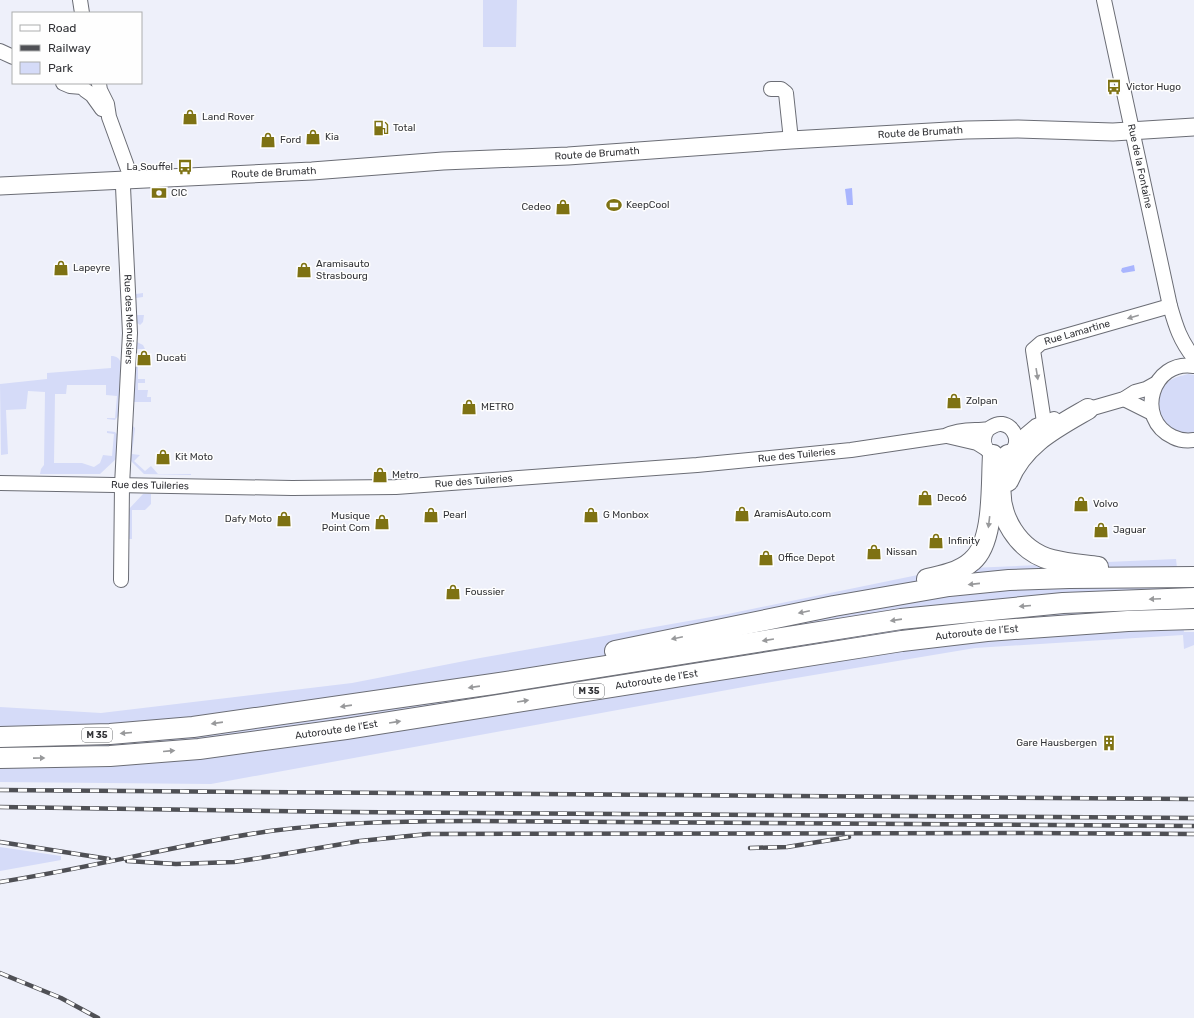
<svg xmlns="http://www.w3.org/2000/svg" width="1194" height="1018" font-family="Rubik,sans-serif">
<rect width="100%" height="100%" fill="#eef0fa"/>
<path fill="#d5dbf8" d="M483,0H517L516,47H483Z
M143,293V297L136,298L137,315H144L143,322L140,325L136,322L135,297L136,294Z
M137,342L143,345L145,349H137V360L145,361V364L138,365V379H145V383H138V390H148L147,397H151V402H133L136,343Z
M111,356C117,356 119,358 121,363L118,416L115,420L107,419V418H115L117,396L106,395V385H67L66,394H55L54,463H82L94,467L100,463L103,455L112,456L114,434L107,433V431L115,432L117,434L116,459L100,474H40L41,469L44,465L45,392L28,391L26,409L6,410L8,454L1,455L0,384L47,379V373L111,368Z
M1188,374L1194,375V436C1189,435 1180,436 1176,433C1157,422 1152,397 1168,382C1174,377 1181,376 1188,374Z
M132,425L135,428L132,454L140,455L134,461L145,471L151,466L158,474H191V475L144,474L130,460Z
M143,494H151V504L145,510H132V539H129V509Z
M1176,559L1184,632H1194V645L1184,649L1183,635L975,648L766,683L211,784L0,782V707L101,713L352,683L480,658L728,614L947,569Z
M0,847L61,856V860L0,871Z"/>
<path fill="#a9b5fe" d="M852,188L853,205H847L845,189Z
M1134,265L1135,271L1123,273L1121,271L1122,268Z"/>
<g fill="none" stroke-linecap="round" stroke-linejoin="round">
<g stroke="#6b6d75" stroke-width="16">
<g id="minor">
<path d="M80,0L82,13"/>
<path id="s1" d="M1104,0L1170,306C1176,327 1180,340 1194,358"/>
<path d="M0,51L13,57"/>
<path d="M63,83L70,86L82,87"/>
<path id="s2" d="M99,84L100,90L107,104L109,117L129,172L123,187L130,333L122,485L121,580"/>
<path d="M771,89H781L786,93L791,140"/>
<path d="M85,90L92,95L102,109"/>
<path d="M1194,366C1152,359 1134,419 1173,437C1179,440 1187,441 1194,440"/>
<path d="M1124,399L1152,413"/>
<path d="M1079,412L1124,399L1135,392L1146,389L1155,384"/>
<path id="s3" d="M1044,422L1033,350L1041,343L1170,306"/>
<path d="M947,436L977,443L985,448"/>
<path d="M1016,443L1036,426L1054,419"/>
<path id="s4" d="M0,483L292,488L396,487L697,465L851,450L945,436C955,431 964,430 975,430C979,430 984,430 988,429C993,427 995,423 1002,424C1008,425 1013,429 1015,435C1017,440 1016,446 1013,450C1000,467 974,448 988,429"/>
</g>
</g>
<g stroke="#6b6d75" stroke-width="19">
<g id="major">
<path id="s5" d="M0,186L312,171L443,161L568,156L791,140L966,130L1018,129L1113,132L1194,127"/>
</g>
</g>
<g stroke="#6b6d75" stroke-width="22">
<g id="highway">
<path d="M1008,455C1005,463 1001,472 1001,482C997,516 1018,551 1052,560C1067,564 1083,565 1098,567"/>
<path d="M1008,481C1023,444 1055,428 1088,409"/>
<path d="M927,579C942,576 960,572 972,561C995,542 991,483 993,455"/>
<path d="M615,651L834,606L949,586L1009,580L1069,578L1194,577"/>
<path d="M0,737L110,734L193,727L493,684L901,619L1063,603L1194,598"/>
<path id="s6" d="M0,758L110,756L199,749L346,729L902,641L987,631L1128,621L1194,619"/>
</g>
</g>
<use href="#minor" stroke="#fff" stroke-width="14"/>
<use href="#major" stroke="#fff" stroke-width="17"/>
<use href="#highway" stroke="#fff" stroke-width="20"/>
<g stroke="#4f5055" stroke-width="4.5">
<path id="rail" d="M0,790L1194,799
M0,807L348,812L1194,818
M0,842L109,859
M750,848L787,847L849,837
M127,861L176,864L234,862L260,858L360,841L428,834L1026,833L1194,834
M0,882C91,868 180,844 270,831C339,822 407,821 475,821L1194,826
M0,973L61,998L98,1018"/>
</g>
<use href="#rail" stroke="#fefefe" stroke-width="3" stroke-dasharray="9" stroke-linecap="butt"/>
</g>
<defs><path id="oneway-solid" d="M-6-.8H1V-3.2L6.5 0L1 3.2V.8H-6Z"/></defs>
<g fill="#98999b">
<use href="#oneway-solid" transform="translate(1133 317) rotate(164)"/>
<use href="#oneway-solid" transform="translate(1037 374) rotate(81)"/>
<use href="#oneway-solid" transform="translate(989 522) rotate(97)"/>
<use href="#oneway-solid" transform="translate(974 584) rotate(174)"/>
<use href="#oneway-solid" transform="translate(1155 599) rotate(178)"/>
<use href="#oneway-solid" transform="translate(1025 606) rotate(175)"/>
<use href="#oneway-solid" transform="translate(804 612) rotate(168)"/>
<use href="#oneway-solid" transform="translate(896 620) rotate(172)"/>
<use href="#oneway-solid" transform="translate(677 638) rotate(168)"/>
<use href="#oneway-solid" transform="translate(768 640) rotate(171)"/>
<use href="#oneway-solid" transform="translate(474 687) rotate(172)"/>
<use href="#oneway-solid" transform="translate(523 701) rotate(-9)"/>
<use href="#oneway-solid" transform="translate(346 706) rotate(172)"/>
<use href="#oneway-solid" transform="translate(395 722) rotate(-9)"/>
<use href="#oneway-solid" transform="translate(217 723) rotate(172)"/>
<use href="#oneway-solid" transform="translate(126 733) rotate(175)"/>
<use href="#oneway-solid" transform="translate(169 751) rotate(-5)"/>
<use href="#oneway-solid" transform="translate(39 758) rotate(-1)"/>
</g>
<defs>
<g id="bus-bare" transform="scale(1.2)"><path d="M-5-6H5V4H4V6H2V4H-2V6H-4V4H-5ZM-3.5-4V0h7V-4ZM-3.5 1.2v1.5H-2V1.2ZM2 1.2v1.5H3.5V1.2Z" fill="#7e7213" stroke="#fefefe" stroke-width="2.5" paint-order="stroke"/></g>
<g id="shop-bare" transform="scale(1.2)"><path d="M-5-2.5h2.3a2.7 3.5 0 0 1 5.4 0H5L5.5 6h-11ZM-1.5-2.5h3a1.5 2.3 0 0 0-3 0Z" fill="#7e7213" stroke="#fefefe" stroke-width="2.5" paint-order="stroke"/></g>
<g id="fuel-bare" transform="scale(1.2)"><path d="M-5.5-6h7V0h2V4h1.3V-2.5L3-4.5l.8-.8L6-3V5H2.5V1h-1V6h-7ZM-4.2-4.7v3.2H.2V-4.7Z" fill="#7e7213" stroke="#fefefe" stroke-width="2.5" paint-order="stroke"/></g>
<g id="bank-bare" transform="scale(1.2)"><path d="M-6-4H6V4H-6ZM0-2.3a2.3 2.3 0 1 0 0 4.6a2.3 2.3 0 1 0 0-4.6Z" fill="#7e7213" stroke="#fefefe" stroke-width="2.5" paint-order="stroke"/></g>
<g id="stadium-bare" transform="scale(1.2)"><path d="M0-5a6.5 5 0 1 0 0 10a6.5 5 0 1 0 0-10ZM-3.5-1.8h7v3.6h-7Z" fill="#7e7213" stroke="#fefefe" stroke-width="2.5" paint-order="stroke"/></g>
<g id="building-bare" transform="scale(1.2)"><path d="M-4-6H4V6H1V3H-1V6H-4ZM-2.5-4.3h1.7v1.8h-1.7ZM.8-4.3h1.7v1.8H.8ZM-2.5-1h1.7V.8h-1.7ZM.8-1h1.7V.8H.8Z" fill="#7e7213" stroke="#fefefe" stroke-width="2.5" paint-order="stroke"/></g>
</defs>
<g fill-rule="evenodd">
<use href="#bus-bare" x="1114" y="87"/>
<use href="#shop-bare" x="190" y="117"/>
<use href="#fuel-bare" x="381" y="128"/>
<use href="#shop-bare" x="313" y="137"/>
<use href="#shop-bare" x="268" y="140"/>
<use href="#bus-bare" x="185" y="167"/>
<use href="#bank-bare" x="159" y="193"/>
<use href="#stadium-bare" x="614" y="205"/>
<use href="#shop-bare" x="563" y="207"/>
<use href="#shop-bare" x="61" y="268"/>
<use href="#shop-bare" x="304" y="270"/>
<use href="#shop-bare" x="144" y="358"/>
<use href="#shop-bare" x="954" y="401"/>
<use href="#shop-bare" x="469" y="407"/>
<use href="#shop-bare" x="163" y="457"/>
<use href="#shop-bare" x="380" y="475"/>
<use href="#shop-bare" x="925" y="498"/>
<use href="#shop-bare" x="1081" y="504"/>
<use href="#shop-bare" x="742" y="514"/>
<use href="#shop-bare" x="431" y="515"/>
<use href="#shop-bare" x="591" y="515"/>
<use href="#shop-bare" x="284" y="519"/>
<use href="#shop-bare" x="382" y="522"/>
<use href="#shop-bare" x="1101" y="530"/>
<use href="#shop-bare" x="936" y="541"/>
<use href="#shop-bare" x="874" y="552"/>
<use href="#shop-bare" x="766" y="558"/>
<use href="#shop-bare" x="453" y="592"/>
<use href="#building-bare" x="1109" y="743"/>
</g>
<g text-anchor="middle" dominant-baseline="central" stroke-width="3" stroke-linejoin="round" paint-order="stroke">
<g fill="#fefefe" stroke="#6f7073" stroke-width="1">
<rect x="574" y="684" width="30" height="14" rx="3"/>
<rect x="82" y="728" width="30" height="14" rx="3"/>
</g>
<g font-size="9" font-weight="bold" fill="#323337">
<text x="589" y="691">M 35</text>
<text x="97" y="735">M 35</text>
</g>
<g font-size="10" fill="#323337" stroke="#fefefe" text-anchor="start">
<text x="1126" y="87">Victor Hugo</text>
<text x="202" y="117">Land Rover</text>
<text x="393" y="128">Total</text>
<text x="325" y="137">Kia</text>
<text x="280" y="140">Ford</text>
<text x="173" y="167" text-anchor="end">La Souffel</text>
<text x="171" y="193">CIC</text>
<text x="626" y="205">KeepCool</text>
<text x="551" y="207" text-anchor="end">Cedeo</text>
<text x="316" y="264">Aramisauto<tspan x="316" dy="12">Strasbourg</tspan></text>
<text x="73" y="268">Lapeyre</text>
<text x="156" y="358">Ducati</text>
<text x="966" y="401">Zolpan</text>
<text x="481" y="407">METRO</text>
<text x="175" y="457">Kit Moto</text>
<text x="392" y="475">Metro</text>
<text x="937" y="498">Deco6</text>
<text x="1093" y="504">Volvo</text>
<text x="754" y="514">AramisAuto.com</text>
<text x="443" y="515">Pearl</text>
<text x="603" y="515">G Monbox</text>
<text x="370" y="516" text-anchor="end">Musique<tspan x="370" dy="12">Point Com</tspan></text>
<text x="272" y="519" text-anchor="end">Dafy Moto</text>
<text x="1113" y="530">Jaguar</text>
<text x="948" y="541">Infinity</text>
<text x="886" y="552">Nissan</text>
<text x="778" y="558">Office Depot</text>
<text x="465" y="592">Foussier</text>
<text x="1097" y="743" text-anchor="end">Gare Hausbergen</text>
</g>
<g font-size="10" fill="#323337" stroke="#fefefe">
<text stroke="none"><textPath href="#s5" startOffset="922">Route de Brumath</textPath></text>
<text stroke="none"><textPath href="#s5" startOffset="598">Route de Brumath</textPath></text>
<text stroke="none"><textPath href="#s1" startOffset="170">Rue de la Fontaine</textPath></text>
<text stroke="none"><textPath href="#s5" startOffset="274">Route de Brumath</textPath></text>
<text stroke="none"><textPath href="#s2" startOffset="242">Rue des Menuisiers</textPath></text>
<text stroke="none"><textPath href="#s3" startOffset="121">Rue Lamartine</textPath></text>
<text stroke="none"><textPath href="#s4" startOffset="798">Rue des Tuileries</textPath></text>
<text stroke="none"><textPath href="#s4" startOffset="474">Rue des Tuileries</textPath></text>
<text stroke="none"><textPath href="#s4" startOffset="150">Rue des Tuileries</textPath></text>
<text stroke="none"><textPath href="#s6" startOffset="986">Autoroute de l’Est</textPath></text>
<text stroke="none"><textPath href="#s6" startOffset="662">Autoroute de l’Est</textPath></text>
<text stroke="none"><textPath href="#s6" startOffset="338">Autoroute de l’Est</textPath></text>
</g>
</g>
<rect x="12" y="12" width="130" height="72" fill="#fefefe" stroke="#acadae"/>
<rect x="20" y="25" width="20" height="6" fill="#ffffff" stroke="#acadae"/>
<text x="48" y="32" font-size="12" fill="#323337">Road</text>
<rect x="20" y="45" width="20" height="6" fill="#4f5055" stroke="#acadae"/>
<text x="48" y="52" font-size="12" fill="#323337">Railway</text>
<rect x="20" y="62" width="20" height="12" fill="#d5dbf8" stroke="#acadae"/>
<text x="48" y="72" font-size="12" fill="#323337">Park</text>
</svg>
